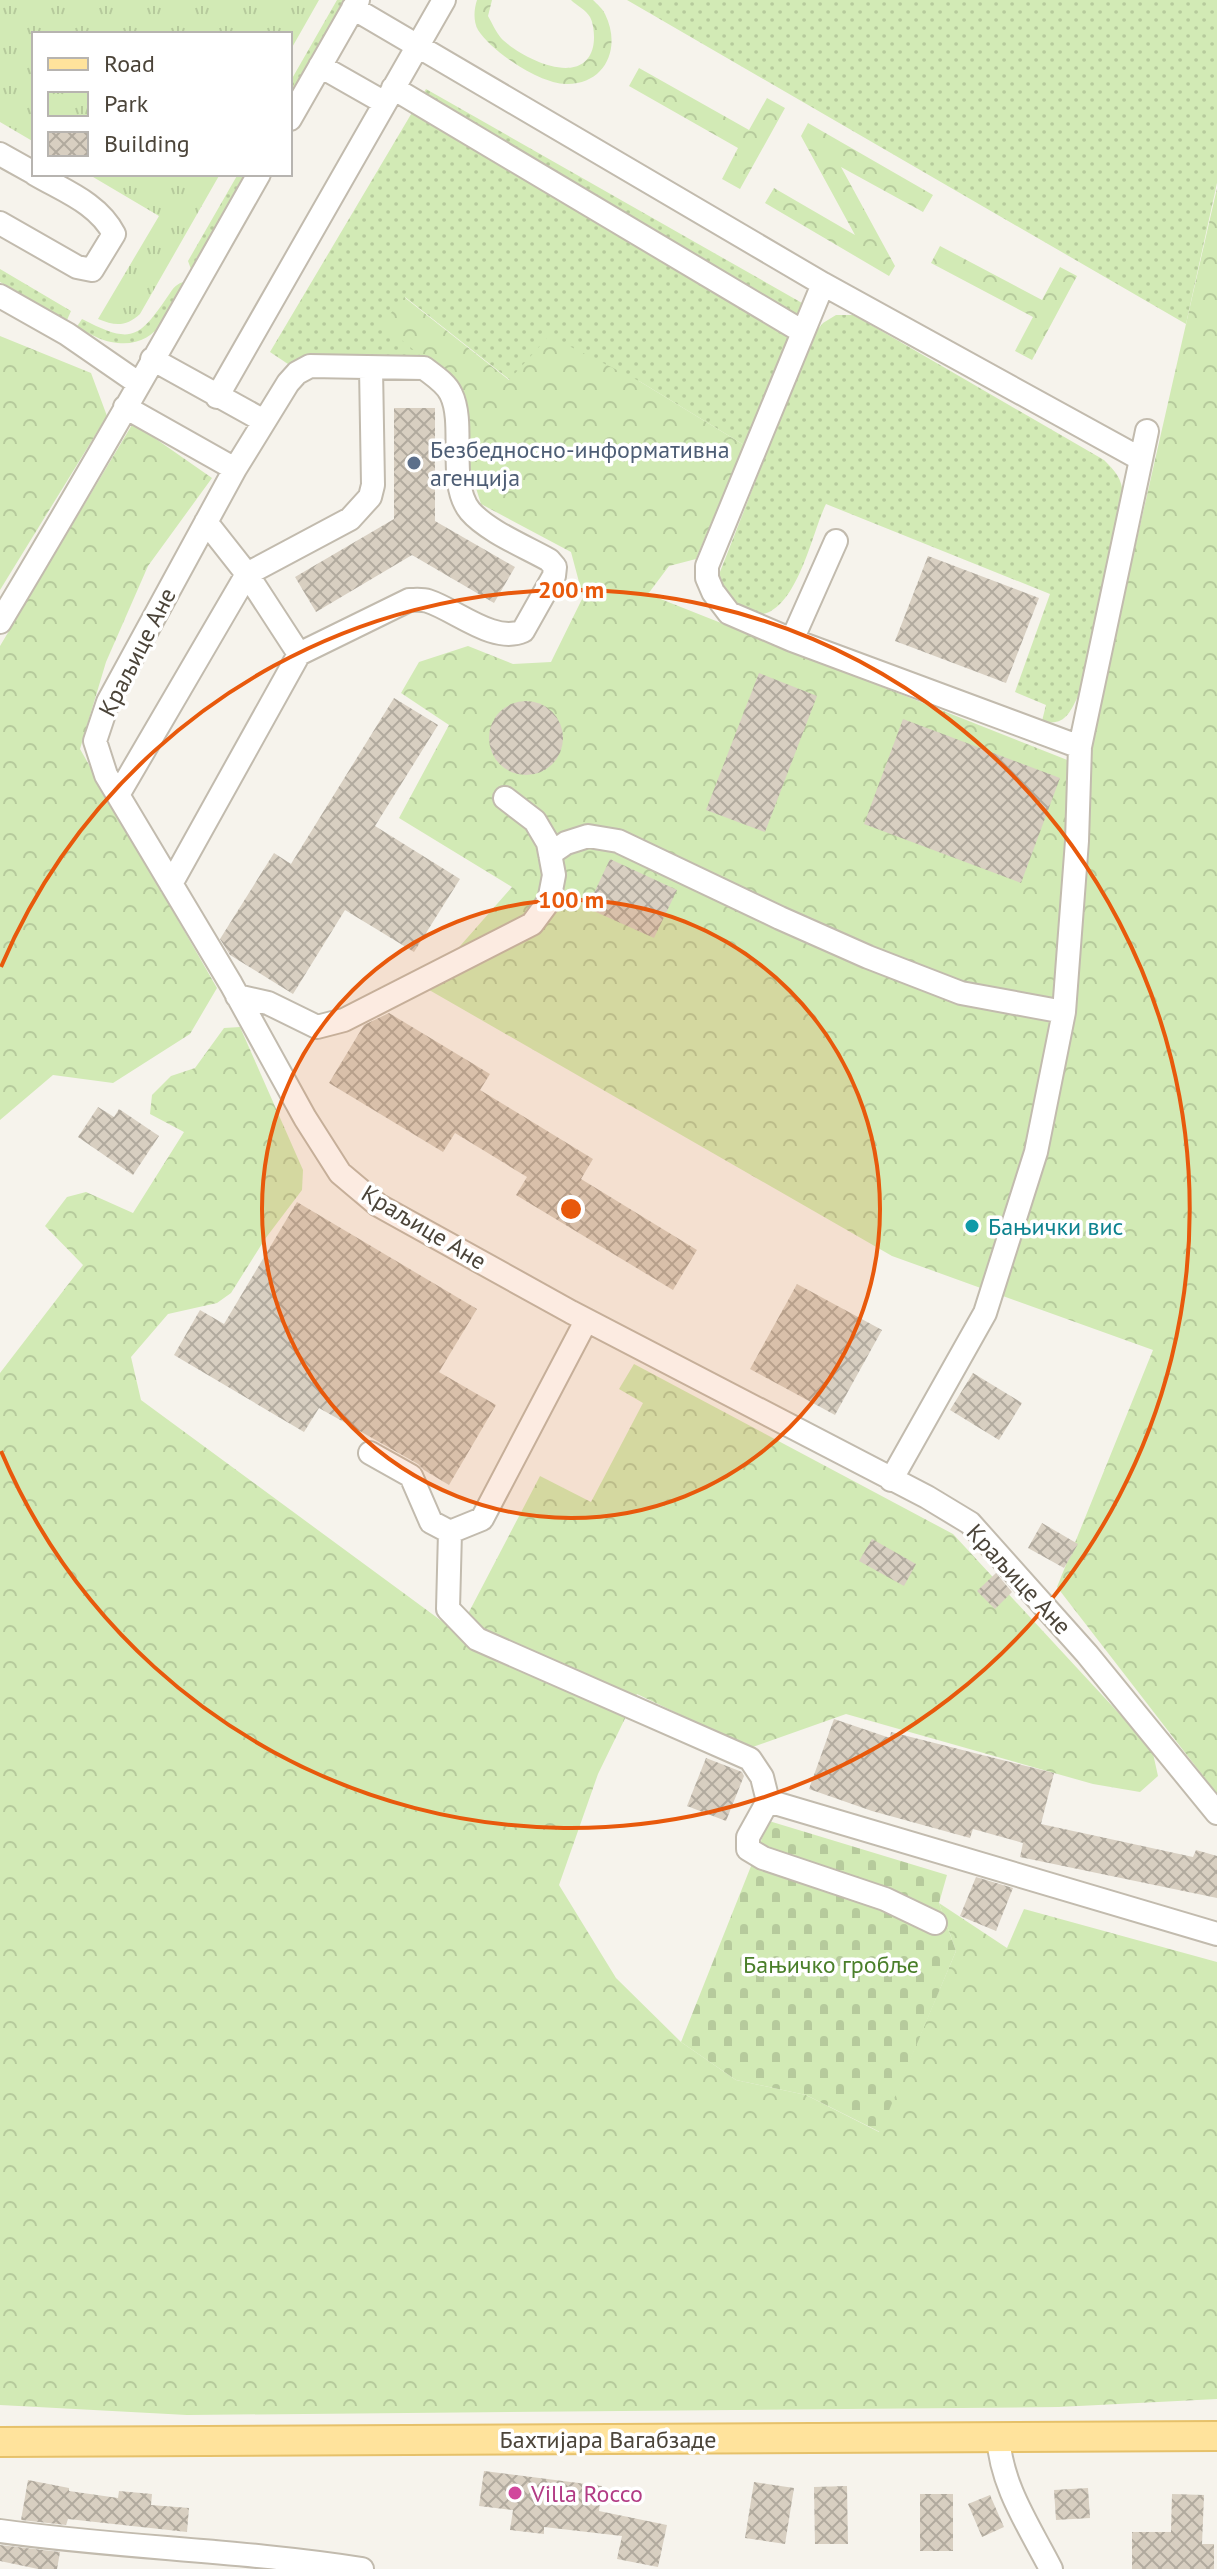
<svg xmlns="http://www.w3.org/2000/svg" width="1217" height="2569" font-family="'PT Sans',sans-serif">
<defs>
<pattern id="grass-dots" width="8" height="8" patternUnits="userSpaceOnUse" patternTransform="scale(2)"><rect width="8" height="8" fill="#d2eab5"/><path d="M2 2h.1M6 6h.1" fill="none" stroke="#b6ca9c" stroke-width="1.8" stroke-linecap="round"/></pattern>
<pattern id="forest-crowns" width="20" height="18" patternUnits="userSpaceOnUse" patternTransform="scale(2)"><rect width="20" height="18" fill="#d2eab5"/><path d="M2 6a3 3 0 1 1 6 0M12 15a3 3 0 1 1 6 0" fill="none" stroke="#b6ca9c"/></pattern>
<pattern id="cemetery-stones" width="16" height="16" patternUnits="userSpaceOnUse" patternTransform="scale(2)"><rect width="16" height="16" fill="#d2eab5"/><path d="M2 7V4a2 2 0 0 1 4 0v3zM10 15v-3a2 2 0 0 1 4 0v3z" fill="#b6ca9c"/></pattern>
<pattern id="park-tufts" width="24" height="20" patternUnits="userSpaceOnUse" patternTransform="scale(2)"><rect width="24" height="20" fill="#d2eab5"/><path d="M3 7l-1-3M5 7V3M7 7l1-3M15 17l-1-3M17 17v-4M19 17l1-3" fill="none" stroke="#b6ca9c"/></pattern>
<pattern id="building-cross-hatch" width="8" height="8" patternUnits="userSpaceOnUse" patternTransform="scale(2)"><rect width="8" height="8" fill="#d8cfc1"/><path d="M0 0l8 8M0 8l8-8" fill="none" stroke="#b1aa9e"/></pattern>
</defs>
<rect width="100%" height="100%" fill="#f6f3ec"/>
<path fill="url(#grass-dots)" d="M337,0H347L290,101V82Z
M627,0H1217V183L1186,324Z
M426,89L802,303L744,445L639,381L510,380L405,297L426,360L318,354L288,364L270,352Z
M238,174H248L192,272L188,261Z
M0,269L71,311L67,320L0,282Z
M186,281C169,313 156,351 111,342C99,340 88,332 76,328L82,319C131,344 138,340 168,296C174,287 176,284 186,281Z
M836,315H853L866,322L1104,460C1115,471 1122,478 1123,495L1078,696C1070,713 1064,727 1042,721L1046,705L1015,692L1050,594L826,504C811,534 795,625 749,614C730,609 724,593 718,577L813,335L823,323Z"/>
<path fill="url(#forest-crowns)" d="M477,0H492L488,16C492,23 496,32 501,38C520,58 583,89 593,47C595,39 594,24 590,17C586,10 576,5 571,0H593C597,4 603,9 605,14C622,48 605,85 566,84C540,84 492,52 478,30C473,21 474,9 477,0Z
M639,68L749,130L767,98L785,108L740,189L722,179L738,148L629,86Z
M808,123L933,195L923,212L841,167L895,266L889,276L765,203L774,188L855,235L801,136Z
M1217,188V1794L1057,1587L1153,1350L892,1256L424,987L512,887L399,818L449,725L401,693L419,662L468,646L513,664L551,662L583,597L571,552L481,504L451,409L426,360L382,324L404,297L509,380L549,336L639,381L744,445L696,559L669,566L648,594L1085,767Z
M940,246L1042,300L1060,267L1077,276L1032,360L1015,351L1033,317L931,263Z
M0,336L91,373L107,416L0,590Z
M133,423L212,478L148,566L106,662L80,749L217,988L190,1034L113,1083L53,1075L0,1120V646Z
M240,1027L303,1170L302,1190L265,1239L231,1293L217,1303L168,1314L131,1357L141,1400L458,1633L540,1476L591,1502L643,1403L619,1389L634,1364L953,1534L1152,1749L1158,1776L1140,1792L1093,1784L846,1714L750,1748L637,1694L598,1774L559,1885L616,1978L681,2042L736,2080L806,2095L879,2132L956,1951L939,1903L1007,1948L1024,1909L1217,1962V2399L1059,2407L187,2415L0,2405V1373L83,1265L45,1226L67,1197L86,1192L133,1213L184,1132L150,1114L152,1095L171,1076L195,1068L224,1028Z"/>
<path fill="url(#cemetery-stones)" d="M769,1821L947,1875L939,1903L956,1951L880,2132L806,2095L736,2080L681,2042Z"/>
<path fill="url(#park-tufts)" d="M0,0H319L290,51V34H34V142L0,122Z
M88,174H220L140,314C126,327 115,326 98,319L159,216Z"/>
<path fill="url(#building-cross-hatch)" d="M394,408H435V521L515,567L494,603L412,555L316,612L295,577L394,519Z
M928,556L1039,598L1006,683L895,641Z
M759,673L817,696L765,832L706,810Z
M394,698L438,725L375,826L460,879L414,952L345,910L293,994L230,955L220,939L274,853L291,864Z
M489 738a37 37 0 1 1 74 0a37 37 0 1 1-74 0Z
M903,719L1060,778L1021,883L864,824Z
M610,859L677,890L654,938L587,908Z
M389,1013L490,1074L480,1090L593,1159L581,1179L697,1250L673,1290L516,1195L527,1177L455,1133L443,1152L329,1083L364,1025Z
M98,1107L114,1117L119,1109L159,1136L133,1175L78,1137Z
M297,1202L477,1309L439,1372L496,1405L449,1485L424,1470L418,1464L319,1408L304,1432L174,1355L200,1310L224,1324Z
M797,1284L882,1330L835,1415L750,1369Z
M973,1373L1022,1403L999,1440L950,1410Z
M1042,1523L1078,1544L1064,1568L1028,1548Z
M872,1539L916,1564L904,1586L859,1561Z
M996,1573L1012,1592L995,1609L977,1591Z
M834,1719L890,1738L891,1732L1054,1773L1041,1824L1193,1857L1196,1850L1217,1856V1898L1020,1857L1023,1843L973,1829L970,1838L872,1811L809,1789Z
M706,1758L742,1772L744,1776L726,1821L687,1806Z
M976,1877L1013,1888L996,1931L960,1916Z
M484,2471L602,2486L599,2511L667,2525L658,2567L617,2559L622,2536L544,2527V2534L510,2530L513,2510L479,2506Z
M28,2480L69,2488V2491L118,2498L119,2491L152,2494L151,2505L189,2508L187,2532L68,2519L66,2525L21,2520Z
M754,2482L794,2488L785,2544L745,2538Z
M847,2486L848,2544H815L814,2487Z
M1088,2488L1090,2518L1056,2520L1054,2490Z
M920,2494H953V2551H920Z
M1172,2494L1204,2495L1202,2544H1214V2569H1132V2532H1171Z
M990,2495L1004,2527L982,2537L968,2504Z
M0,2545L60,2552L57,2569H38L0,2561Z"/>
<g fill="none" stroke-linecap="round" stroke-linejoin="round">
<g stroke="#c2bbae" stroke-width="26">
<path id="minor" d="M353,8L823,284L1139,458
M320,66L385,103
M393,88L803,332
M290,119L358,0
M0,154L34,173
M0,223L77,267L92,270L114,234C98,203 64,191 35,174
M823,284L707,566V578L713,592L729,613L792,640L1080,747L1147,431
M0,296L67,334L138,383
M152,359L264,421
M217,397L444,0
M125,407L235,469
M206,522L247,574L299,654L409,600C415,600 422,599 428,601C456,610 494,644 523,631L554,576L555,567L549,560C526,547 487,531 470,511C447,483 466,424 451,394C446,383 433,375 424,368L310,366L297,373L288,383L235,469L108,702L95,741L106,775L231,984L305,1118L340,1173L378,1205L571,1312L927,1497L970,1523L1087,1654L1217,1813
M0,622C89,474 174,324 259,174
M792,640L836,541
M118,795L247,574L350,519L370,497L373,485L371,368
M550,854L566,843L588,836L618,841L780,918L868,957L961,993L1064,1012
M171,884L299,654
M237,996L268,1003L317,1027L344,1020L532,924L549,901L554,875L548,843L535,821L505,798
M370,1453L411,1476L431,1522L450,1532L482,1519L586,1321
M891,1480L985,1313L1036,1152L1064,1012L1077,841L1080,747
M450,1532L448,1609L477,1639L750,1759L762,1777L768,1801L748,1837V1849L763,1858L885,1899L935,1923
M768,1801L1217,1934
M998,2436C1001,2486 1029,2526 1051,2569
M0,2531C121,2548 242,2550 362,2569"/>
</g>
<g stroke="#e6c16a" stroke-width="32">
<path id="major" d="M0,2442L1217,2436"/>
</g>
<use href="#minor" stroke="#fff" stroke-width="22"/>
<use href="#major" stroke="#ffe39c" stroke-width="28"/>
</g>
<circle cx="571" cy="1209" r="309" fill="#e8590c" fill-opacity=".12"/>
<g fill="none" stroke="#e8590c" stroke-width="4">
<circle cx="571" cy="1209" r="309"/>
<path d="M1 967A619 619 0 1 1 1 1451"/>
</g>
<circle fill="#5c6f8a" stroke="#fff" stroke-width="3" cx="414" cy="463" r="8"/>
<circle fill="#0f9aa8" stroke="#fff" stroke-width="3" cx="972" cy="1226" r="8"/>
<circle fill="#d1479c" stroke="#fff" stroke-width="3" cx="515" cy="2493" r="8"/>
<g text-anchor="middle" dominant-baseline="central" stroke-width="7" stroke-linejoin="round" paint-order="stroke">
<g font-size="24" fill="#4e5e75" stroke="#fff" text-anchor="start">
<text x="430" y="449">Безбедносно-информативна<tspan x="430" dy="28">агенција</tspan></text>
</g>
<g font-size="24" fill="#4b4439" stroke="#fff">
<text transform="translate(137 652) rotate(-63)">Краљице Ане</text>
<text transform="translate(424 1227) rotate(31)">Краљице Ане</text>
<text transform="translate(1019 1579) rotate(47)">Краљице Ане</text>
<text x="608" y="2439">Бахтијара Вагабзаде</text>
</g>
<g font-size="24" fill="#0d838f" stroke="#fff" text-anchor="start">
<text x="988" y="1226">Бањички вис</text>
</g>
<g font-size="24" fill="#4a7f2a" stroke="#fff">
<text x="831" y="1964">Бањичко гробље</text>
</g>
<g font-size="24" fill="#b23c85" stroke="#fff" text-anchor="start">
<text x="531" y="2493">Villa Rocco</text>
</g>
</g>
<circle cx="571" cy="1209" r="12" fill="#e8590c" stroke="#fff" stroke-width="4"/>
<g font-size="24" text-anchor="middle" font-weight="bold" fill="#e8590c" stroke="#fff" stroke-width="7" stroke-linejoin="round" paint-order="stroke">
<text x="571" y="598">200 m</text>
<text x="571" y="908">100 m</text>
</g>
<rect x="32" y="32" width="260" height="144" fill="#ffffff" stroke="#b7b4b0" stroke-width="2"/>
<rect x="48" y="58" width="40" height="12" fill="#ffe39c" stroke="#b7b4b0" stroke-width="2"/>
<text x="104" y="72" font-size="24" fill="#4b4439">Road</text>
<rect x="48" y="92" width="40" height="24" fill="url(#park-tufts)" stroke="#b7b4b0" stroke-width="2"/>
<text x="104" y="112" font-size="24" fill="#4b4439">Park</text>
<rect x="48" y="132" width="40" height="24" fill="url(#building-cross-hatch)" stroke="#b7b4b0" stroke-width="2"/>
<text x="104" y="152" font-size="24" fill="#4b4439">Building</text>
</svg>
